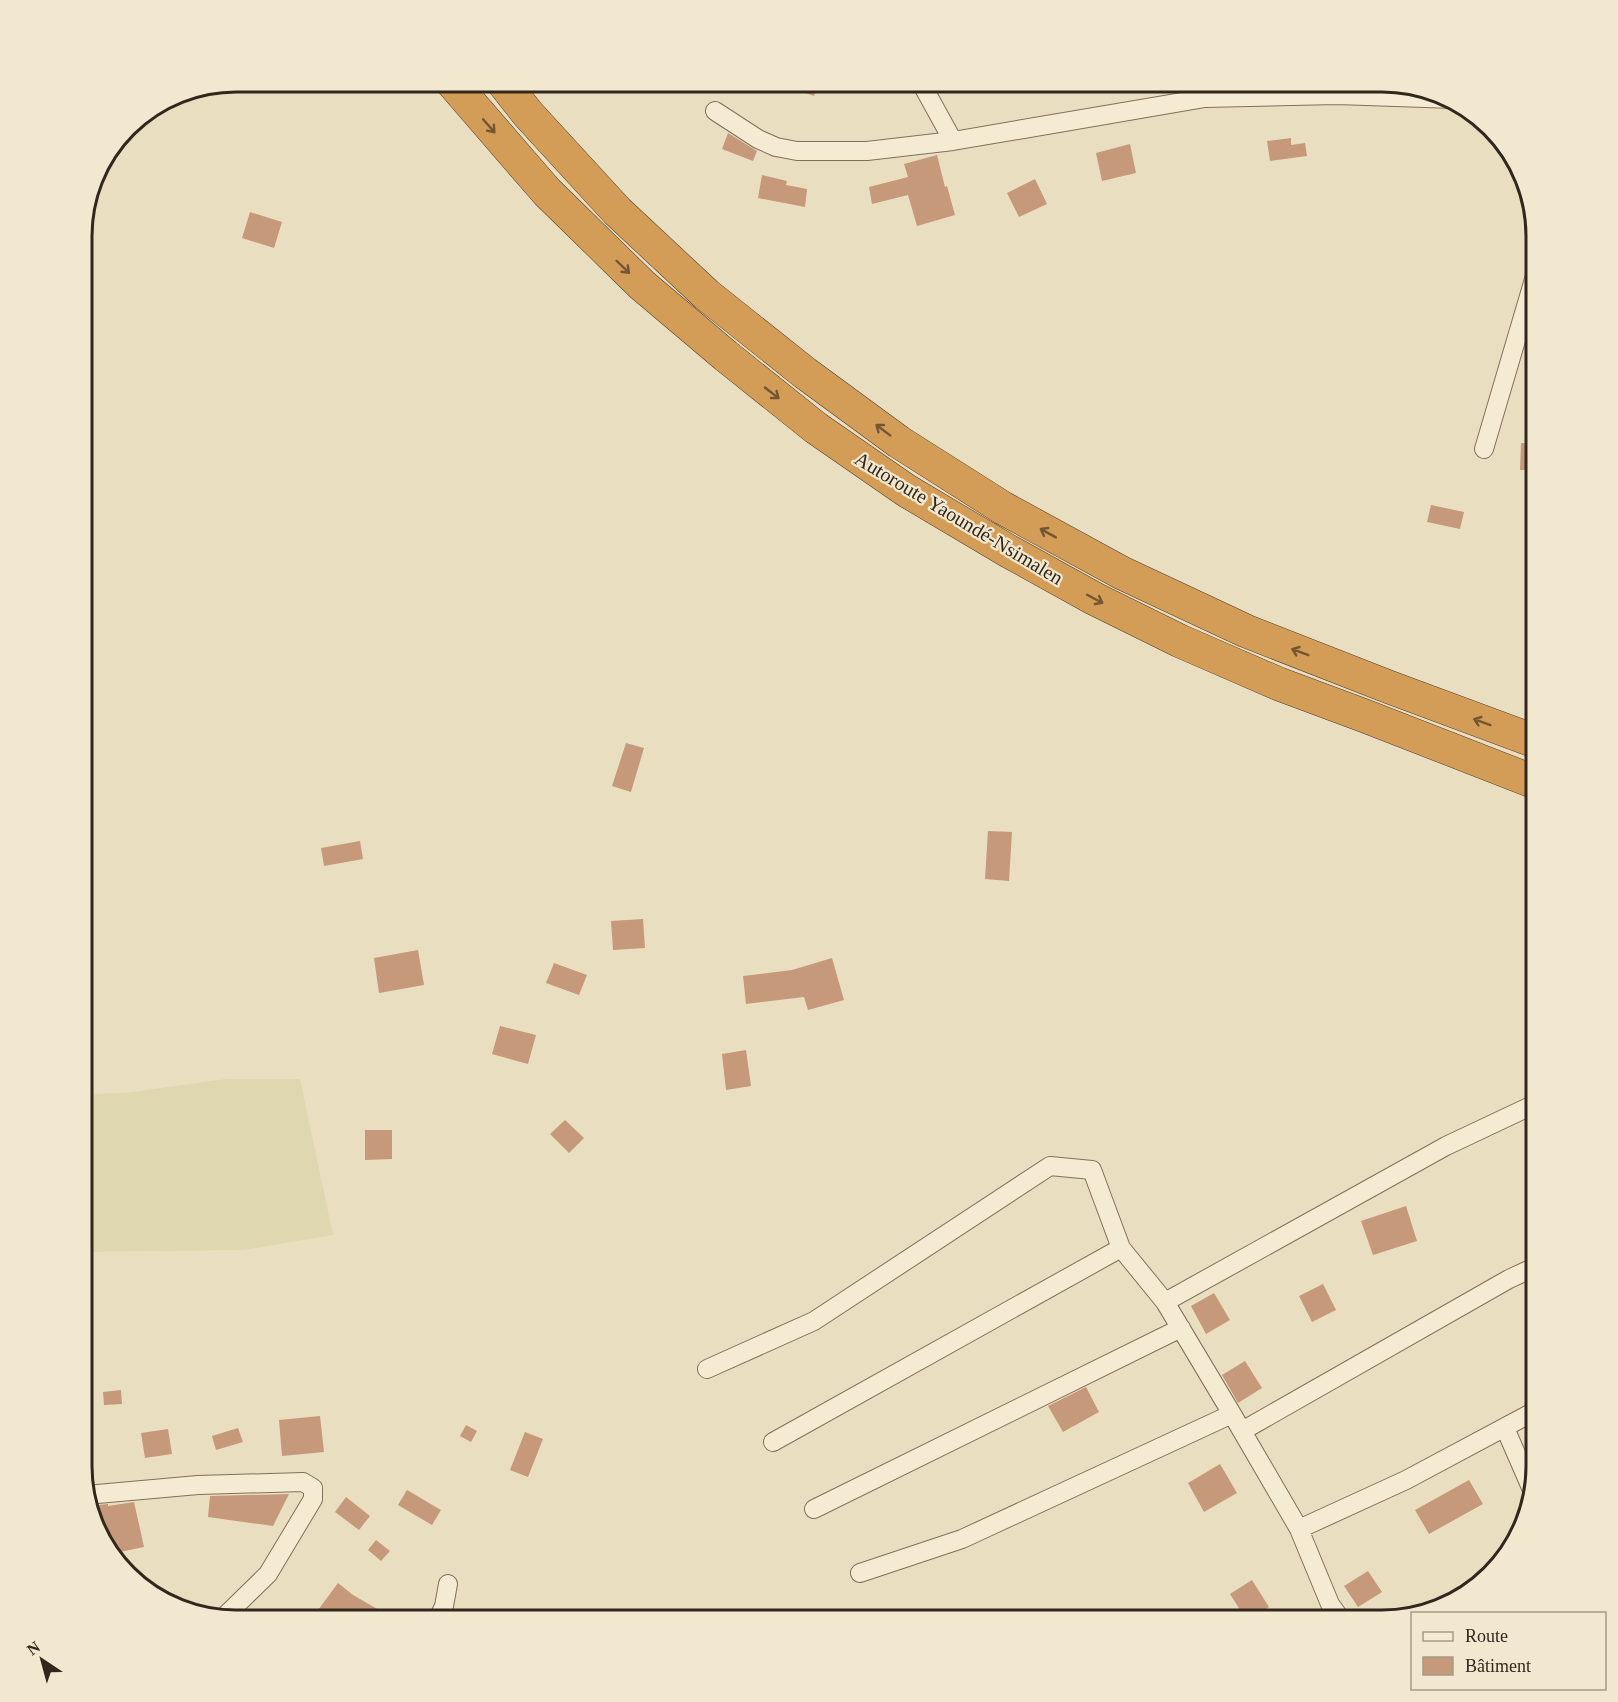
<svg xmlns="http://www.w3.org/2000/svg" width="1618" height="1702" font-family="Georgia,serif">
<rect width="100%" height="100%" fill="#eadec1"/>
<path fill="#dfd7af" d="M226,1079H300L333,1235L244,1250L81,1252V1094L126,1093Z"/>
<path fill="#c59979" d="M777,81H819L814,96L777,83Z
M728,133L757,151L753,161L722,149Z
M1291,138V145L1305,143L1307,156L1270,161L1267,141Z
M1130,144L1136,173L1102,181L1096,153Z
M937,155L945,187L947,186L955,215L917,226L908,195L872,204L869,187L908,177L904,164Z
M762,175L787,181L786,185L807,189L805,207L758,198Z
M1035,179L1047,204L1019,217L1007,193Z
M250,212L282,222L274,248L242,238Z
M1521,443L1537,444V470H1520Z
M1431,505L1464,512L1460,529L1427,522Z
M626,743L644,748L631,792L612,786Z
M988,831L1012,832L1009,881L985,879Z
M360,841L363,859L324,866L321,848Z
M643,919L645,948L613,950L611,921Z
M418,950L424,985L379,993L374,958Z
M832,958L844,1000L808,1010L804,997L746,1004L743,976L792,970Z
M554,963L587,975L579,995L546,983Z
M500,1026L536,1035L528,1064L492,1054Z
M746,1050L751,1086L726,1090L722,1054Z
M565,1120L584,1138L569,1153L550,1134Z
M365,1130H392V1159L365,1160Z
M1406,1206L1417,1241L1373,1255L1361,1221Z
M1323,1284L1336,1310L1312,1322L1299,1296Z
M1214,1293L1230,1320L1206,1334L1191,1306Z
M1245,1361L1262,1388L1238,1403L1222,1375Z
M1086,1387L1099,1412L1063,1432L1048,1406Z
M121,1390L122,1404L104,1405L103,1392Z
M320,1416L324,1452L282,1456L279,1420Z
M466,1425L477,1431L471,1442L460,1436Z
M238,1428L243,1442L216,1450L212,1436Z
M168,1429L172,1454L145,1458L141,1433Z
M525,1432L543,1439L528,1477L510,1470Z
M1220,1464L1237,1493L1204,1512L1188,1483Z
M1469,1480L1483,1504L1429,1534L1415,1510Z
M407,1490L441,1510L432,1525L398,1505Z
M289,1494L273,1526L208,1517L210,1496Z
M346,1497L370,1516L359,1530L335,1512Z
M134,1502L144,1547L110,1554L93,1526L89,1506L108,1504V1506Z
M376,1540L390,1551L381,1561L368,1550Z
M1368,1571L1382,1592L1358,1607L1344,1586Z
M1252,1580L1269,1607L1247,1621L1230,1594Z
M338,1583L353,1595L398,1621H310Z"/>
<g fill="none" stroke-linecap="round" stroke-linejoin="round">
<g stroke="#826f5a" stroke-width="20">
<path id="street" d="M920,81L953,141
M715,111L758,139L776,147L797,151H867L953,141L1205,98L1337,95L1454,99
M1484,449L1537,269
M1165,1302L1446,1146L1537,1103
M707,1369L814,1321L1050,1166L1092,1170L1121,1248L1165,1302L1232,1414L1299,1529L1330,1604L1342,1621
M1505,1428L1532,1490
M1242,1431L1509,1279L1537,1266
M773,1442L1121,1248
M86,1495L198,1485L303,1482L313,1488V1499L268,1574L223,1618
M814,1509L1181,1328
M1299,1529L1406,1480L1537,1410
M860,1573L962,1539L1232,1414
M437,1621L444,1606L448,1584"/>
</g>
<g stroke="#4f3e2e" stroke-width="34">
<path id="highway" d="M451,81L547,192L642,285L726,356L816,428L907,491L1010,552L1095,599L1180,641L1279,684L1365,716L1537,783
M502,81L528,114L617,211L707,295L805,373L899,442L1003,508L1122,573L1246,631L1389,687L1537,742"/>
</g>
<use href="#street" stroke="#f5ebd3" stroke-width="18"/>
<use href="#highway" stroke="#d49d57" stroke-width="33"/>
</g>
<defs><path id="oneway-shaft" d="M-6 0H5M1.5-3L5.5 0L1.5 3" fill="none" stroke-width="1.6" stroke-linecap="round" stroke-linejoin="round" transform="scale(1.5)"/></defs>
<g stroke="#735634">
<use href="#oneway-shaft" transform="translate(489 126) rotate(49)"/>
<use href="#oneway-shaft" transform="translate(623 267) rotate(44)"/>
<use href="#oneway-shaft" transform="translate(772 393) rotate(38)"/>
<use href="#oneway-shaft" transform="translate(883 430) rotate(-143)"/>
<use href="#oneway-shaft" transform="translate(1048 533) rotate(-151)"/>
<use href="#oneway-shaft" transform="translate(1095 599) rotate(28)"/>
<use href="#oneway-shaft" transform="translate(1300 652) rotate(-159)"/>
<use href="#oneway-shaft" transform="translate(1482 722) rotate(-160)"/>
</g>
<g text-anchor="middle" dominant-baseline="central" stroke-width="4.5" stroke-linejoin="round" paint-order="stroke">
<g font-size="20" fill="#32271d" stroke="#f2e8cf">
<text transform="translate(959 518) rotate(31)">Autoroute Yaoundé-Nsimalen</text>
</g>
</g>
<path d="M0 0H1618V1702H0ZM236 92H1382A144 144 0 0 1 1526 236V1466A144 144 0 0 1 1382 1610H236A144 144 0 0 1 92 1466V236A144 144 0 0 1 236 92Z" fill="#f2e8cf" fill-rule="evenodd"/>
<path fill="none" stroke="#32271d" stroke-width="3" d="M236 92H1382A144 144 0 0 1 1526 236V1466A144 144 0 0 1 1382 1610H236A144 144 0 0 1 92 1466V236A144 144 0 0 1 236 92Z"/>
<rect x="1411" y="1612" width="195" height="78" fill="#f2e8cf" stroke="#a59b88" stroke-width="1.5"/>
<rect x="1423" y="1632" width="30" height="9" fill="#f5ebd3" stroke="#a59b88" stroke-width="1.5"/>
<text x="1465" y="1642" font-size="18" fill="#32271d">Route</text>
<rect x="1423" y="1657" width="30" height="18" fill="#c59979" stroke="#a59b88" stroke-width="1.5"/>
<text x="1465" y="1672" font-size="18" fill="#32271d">Bâtiment</text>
<g transform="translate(42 1660) rotate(324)" stroke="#f2e8cf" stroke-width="4.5" paint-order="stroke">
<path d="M0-4.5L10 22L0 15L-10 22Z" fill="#32271d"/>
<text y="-9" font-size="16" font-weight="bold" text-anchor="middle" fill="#32271d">N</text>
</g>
</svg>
